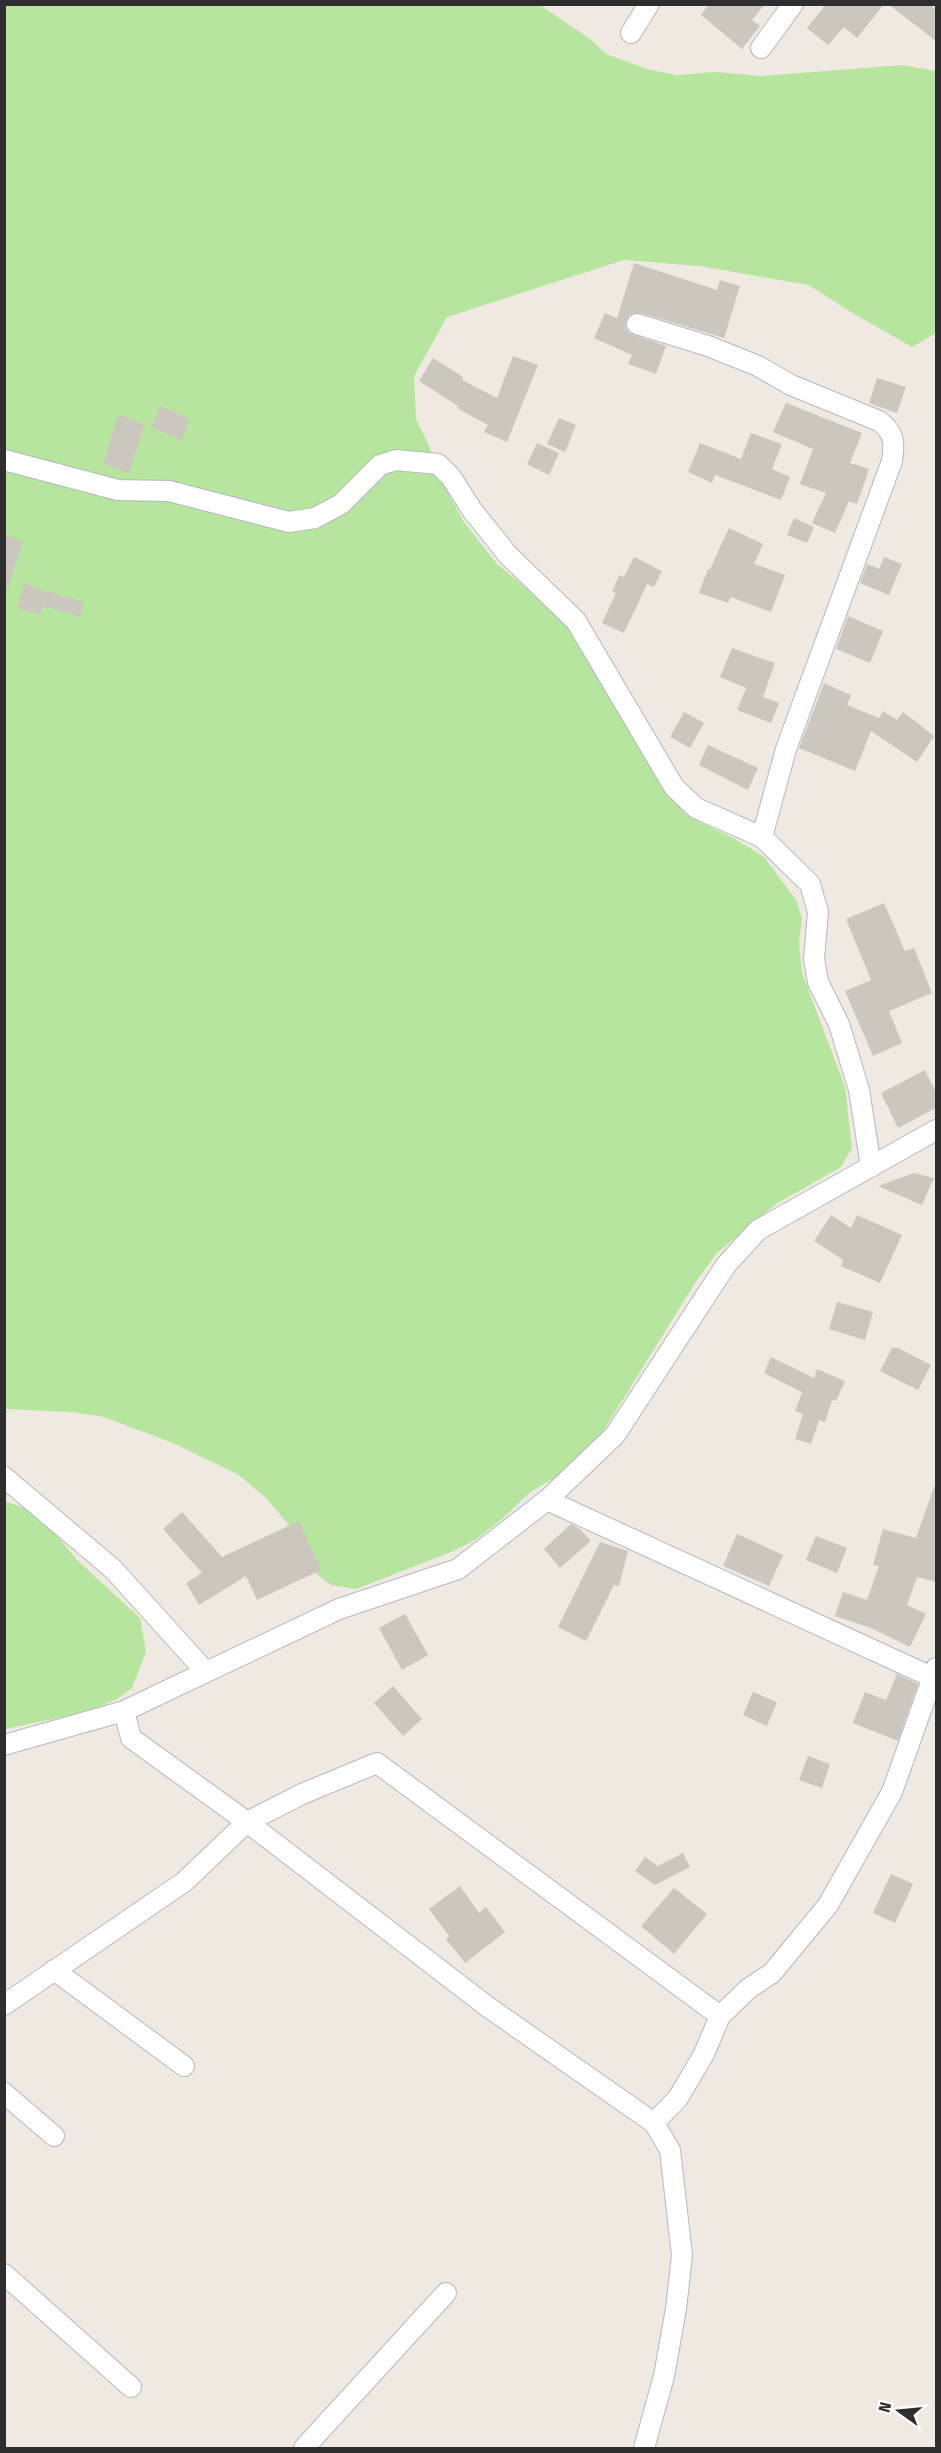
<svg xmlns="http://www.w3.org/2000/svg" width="941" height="2453" font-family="'Fira Sans Condensed',sans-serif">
<rect width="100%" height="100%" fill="#efe9e1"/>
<path fill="#b6e59e" d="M4,5H540L590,39L606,54L647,69L676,75L716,72L762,76L902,65L936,71V333L912,347L856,315L808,285L700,266L624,260L447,317L414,376L416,419L430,448L438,475L464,522L497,564L548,606L566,624L665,790L686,815L735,839L764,857L796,900L802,918L799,943L802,973L845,1087L852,1148L841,1167L776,1204L717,1253L695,1283L599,1438L563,1473L530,1492L502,1519L475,1540L451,1552L356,1589L331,1585L312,1570L304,1549L288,1524L266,1498L239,1475L173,1443L104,1417L72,1412L5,1409Z
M7,1502L30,1510L49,1526L77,1560L140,1618L146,1652L132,1688L117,1699L86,1712L5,1729L4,1503Z"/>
<path fill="#cbc7bf" d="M709,4H765L752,20L760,26L742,49L701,15Z
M826,4H884L857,38L844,27L828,45L807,28Z
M888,4H930L936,10V41Z
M634,263L717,290L720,280L740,286L724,338L641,313L629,315L625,326L629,333L666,346L656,374L628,364L632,355L594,338L605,313L617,318Z
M513,356L538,365L507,442L484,432L488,425L457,408L458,406L419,381L433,358L463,377L462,380L497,398Z
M877,378L906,387L897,413L869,403Z
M786,403L862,433L850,463L869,469L857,504L849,501L835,533L812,523L826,493L800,484L813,449L773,432Z
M161,406L190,419L181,440L151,427Z
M118,415L145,424L129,473L103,464Z
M559,418L576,425L565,452L547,444Z
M751,433L782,444L772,469L790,477L781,500L715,475L712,483L688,472L700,443L741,459Z
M537,443L559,453L549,475L527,464Z
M794,518L814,527L807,543L787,535Z
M729,528L763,544L754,564L785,575L771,612L731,597L728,603L699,593L708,569H710Z
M4,535L23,541L8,588H4Z
M634,557L662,571L654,587L647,584L624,633L602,623L616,593L612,592L619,575L624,577Z
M884,557L902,564L889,595L860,583L867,564L879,569Z
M24,584L84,602L80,616L43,606L40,615L17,608Z
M848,616L883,631L870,663L836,649Z
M732,648L775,663L763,697L779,703L771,723L737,710L746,688L720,677Z
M824,683L851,695L847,705L879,718L883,711L897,720L903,712L934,736L917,762L871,731L855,771L799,748Z
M684,712L704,723L690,748L670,737Z
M708,745L758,768L748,790L699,765Z
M884,903L905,951L914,948L932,993L889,1011L902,1043L873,1056L845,991L871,980L846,919Z
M925,1070L936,1093V1108L898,1128L881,1093Z
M914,1173L934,1178L922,1205L878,1186Z
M831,1215L851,1228L857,1215L902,1235L880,1283L841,1266L843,1260L814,1241Z
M837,1302L873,1312L865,1340L829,1329Z
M892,1348H898L931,1365L918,1390L880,1371Z
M771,1357L814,1378L817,1369L845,1381L836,1401L832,1400L825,1422L819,1420L811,1444L795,1439L803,1414L795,1411L802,1392L764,1373Z
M934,1487L936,1488V1582L917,1577L907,1605L926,1614L910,1647L871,1628L835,1616L843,1592L867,1600L879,1566L873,1565L883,1529L916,1538Z
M182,1512L222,1557L299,1521L321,1570L257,1600L246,1576L199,1605L186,1583L202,1573L163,1529Z
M571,1524L580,1529L591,1541L560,1568L544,1549Z
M737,1534L783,1555L769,1586L723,1566Z
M816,1536L847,1548L837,1573L806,1560Z
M600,1542L628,1551L619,1586L614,1585L586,1641L558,1627Z
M405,1614L428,1655L402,1670L379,1628Z
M897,1674L918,1684L898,1741L853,1723L865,1692L886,1700Z
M393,1686L422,1719L403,1736L374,1703Z
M753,1692L777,1702L767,1726L743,1715Z
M808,1756L830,1764L822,1788L799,1780Z
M683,1853L690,1867L655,1885L635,1871L645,1857L658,1866Z
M891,1874L913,1884L895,1923L873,1913Z
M460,1886L479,1913L486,1907L505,1932L465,1963L446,1939L449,1936L429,1909Z
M674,1888L707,1914L674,1954L641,1926Z"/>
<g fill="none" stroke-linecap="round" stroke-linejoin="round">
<g stroke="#b4b7c1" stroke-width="22">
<path id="street" d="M631,33L649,4
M761,48L793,4
M637,324L708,346L758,366L791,385L879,421C894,432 895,443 892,461L786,749L762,837
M4,460L118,490L169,491L289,522L315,518L341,504L380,465L396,460L438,464L451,477L472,510L508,555L576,621L674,787L696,808L762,837L810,884L818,912L814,959L818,982L839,1024L859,1090L871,1167
M4,1477L113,1569L206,1672
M547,1500L936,1679
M124,1711L131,1738L247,1822L488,2007L654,2123L670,2150L682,2255L676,2309L664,2376L644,2448
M4,1745L124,1711L339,1609L458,1569L547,1500L615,1435L726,1265L758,1230L936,1130
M54,1970L184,2066
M4,2005L184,1882L247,1822L302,1794L377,1763L720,2016
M4,2093L54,2136
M654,2123L678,2098L704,2054L720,2016L748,1989L772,1973L828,1905L892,1792L936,1668
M4,2274L131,2387
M304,2448L446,2293"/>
</g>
<use href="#street" stroke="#fff" stroke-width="20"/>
</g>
<rect width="941" height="2453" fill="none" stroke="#2e2e2e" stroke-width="12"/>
<g transform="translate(899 2411) rotate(285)" stroke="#ffffff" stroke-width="4.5" paint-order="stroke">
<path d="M0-4.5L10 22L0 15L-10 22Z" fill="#2e2e2e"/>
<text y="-9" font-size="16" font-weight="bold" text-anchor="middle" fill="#2e2e2e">N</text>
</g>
</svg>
